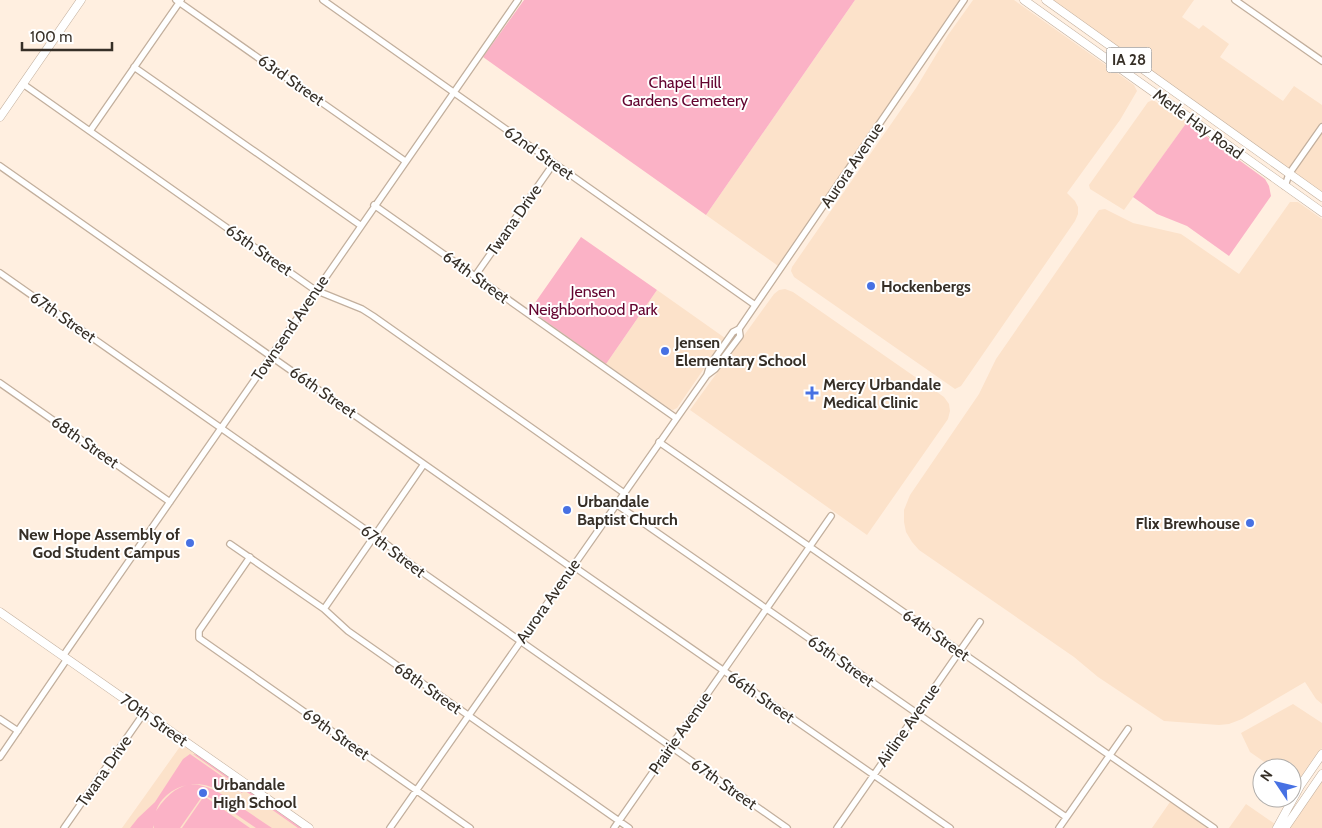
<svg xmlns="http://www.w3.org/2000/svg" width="1322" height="828" font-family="Cabin,sans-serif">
<rect width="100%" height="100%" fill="#ffefe0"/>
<path fill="#fce2ca" d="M855,0H964L781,268L706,215Z
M973,0H1014L1134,85L1137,91L1120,120L1067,193L1075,201L1078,207V214L1075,221L961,386L955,389L794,277L791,271L792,267L916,88L948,35Z
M1045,0H1194L1182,17L1199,29L1203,25L1229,44L1220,57L1283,101L1294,86L1322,105V197Z
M1153,100L1187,122L1124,210L1090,189L1089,185L1148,102Z
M1290,202H1298L1322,219V704L1316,699L1305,682L1242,719L1229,724L1219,725L1164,721L1098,677L1074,657L919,550L912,542L906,532L904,522V510L910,495L979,394L996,359L1099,210L1105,209L1133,223L1181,234L1239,274Z
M785,289L793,292L944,397L949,404L950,411L948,419L867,535L690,410L774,294L779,290Z
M657,290L725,338L677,408L673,410L670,409L606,364Z
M1293,704L1322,723V748L1297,785L1292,781V768H1273L1250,752L1241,733Z
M184,741L309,828H122Z
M1322,779V828H1288Z
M1170,802L1208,828H1152Z
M1246,804L1275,824L1272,828H1229Z"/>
<path fill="#fbb2c6" d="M524,0H855L706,215L483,57Z
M1187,122L1265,179L1269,186L1271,196L1229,256L1187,226L1157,214L1133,197Z
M581,237L657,290L606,364L530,310Z
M190,754L243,791L242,793L228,783L221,792C198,776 165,786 156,811C182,773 203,781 237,804C248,812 260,820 272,828H256L215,800L203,795L180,828H154V825L153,828H130L138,818L155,802L183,759Z
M193,754L199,755L302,828H298Z
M204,796L250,828H182Z"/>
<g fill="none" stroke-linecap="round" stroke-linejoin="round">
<g stroke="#c2af9d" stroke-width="8">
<path id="minor" d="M176,0L405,161
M323,0L755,305
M1235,0L1322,61
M134,67L360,225
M23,84L315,290L362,309L373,316L624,493
M90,131L181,0
M0,166L572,568
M1285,186L1289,174L1322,127
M374,205L676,418
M0,273L389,546L412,565L787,828
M475,276L554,163
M707,375L715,369L740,336L739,329
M0,383L170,502
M659,442L1214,828
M616,504L1066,817
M230,544L324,609L348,631L629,828
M250,557L199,631V638L470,828
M573,566L950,828
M324,609L424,464
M63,656L518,0
M0,719L18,731
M0,757L67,659
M64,828L144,713
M390,828L707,375L710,365L733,332L739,329L964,0
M614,828L831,516
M837,828L980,622
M1059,828L1128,729"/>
</g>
<g stroke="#c2af9d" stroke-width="9">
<path id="major" d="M1024,0L1322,212
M1046,0L1322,197
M0,117L81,0
M0,612L309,828
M1277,828L1300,786L1322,754
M1285,828L1322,774"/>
</g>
<use href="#minor" stroke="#fff" stroke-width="5.5"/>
<use href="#major" stroke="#fff" stroke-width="8"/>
</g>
<g fill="#4771e3" stroke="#fff" stroke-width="2">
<circle cx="871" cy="286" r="5"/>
<circle cx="665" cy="351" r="5"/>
<path d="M809.5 385.5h5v5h5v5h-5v5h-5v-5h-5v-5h5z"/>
<circle cx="567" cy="510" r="5"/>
<circle cx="1250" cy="523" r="5"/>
<circle cx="190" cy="543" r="5"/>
<circle cx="203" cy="793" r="5"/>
</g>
<g text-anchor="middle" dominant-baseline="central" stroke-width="4" stroke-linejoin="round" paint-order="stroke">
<rect fill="#fff" stroke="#726d68" stroke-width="1" x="1106.5" y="47.5" width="45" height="25" rx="4"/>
<g font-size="15" font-weight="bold" fill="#362f27">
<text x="1129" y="60">IA 28</text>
</g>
<g font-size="16" fill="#362f27" stroke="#fff">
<text transform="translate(291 80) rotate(35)">63rd Street</text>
<text transform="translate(1198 124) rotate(36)">Merle Hay Road</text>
<text transform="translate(539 153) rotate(35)">62nd Street</text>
<text transform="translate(852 165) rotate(-56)">Aurora Avenue</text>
<text transform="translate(514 220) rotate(-55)">Twana Drive</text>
<text transform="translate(259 250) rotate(35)">65th Street</text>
<text transform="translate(476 277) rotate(36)">64th Street</text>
<text transform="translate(63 317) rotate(35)">67th Street</text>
<text transform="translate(290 328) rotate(-56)">Townsend Avenue</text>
<text transform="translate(323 392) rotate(35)">66th Street</text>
<text transform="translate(85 442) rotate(35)">68th Street</text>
<text transform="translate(393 551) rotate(37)">67th Street</text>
<text transform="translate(548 601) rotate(-55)">Aurora Avenue</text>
<text transform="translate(936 635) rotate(35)">64th Street</text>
<text transform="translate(841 661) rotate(35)">65th Street</text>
<text transform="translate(428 688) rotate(35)">68th Street</text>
<text transform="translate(761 697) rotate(35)">66th Street</text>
<text transform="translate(154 720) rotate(35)">70th Street</text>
<text transform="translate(908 725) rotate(-55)">Airline Avenue</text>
<text transform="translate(680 733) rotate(-55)">Prairie Avenue</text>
<text transform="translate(336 734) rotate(35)">69th Street</text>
<text transform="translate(104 771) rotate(-55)">Twana Drive</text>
<text transform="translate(724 784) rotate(35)">67th Street</text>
</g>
<g font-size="16" fill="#63032f" stroke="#fff">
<text x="685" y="82">Chapel Hill<tspan x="685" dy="18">Gardens Cemetery</tspan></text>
<text x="593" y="291">Jensen<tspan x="593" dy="18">Neighborhood Park</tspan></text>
</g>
<g font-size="16" font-weight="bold" fill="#362f27" stroke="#fff" text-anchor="start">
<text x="881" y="286">Hockenbergs</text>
<text x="675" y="342">Jensen<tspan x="675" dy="18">Elementary School</tspan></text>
<text x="823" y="384">Mercy Urbandale<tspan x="823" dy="18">Medical Clinic</tspan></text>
<text x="577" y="501">Urbandale<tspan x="577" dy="18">Baptist Church</tspan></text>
<text x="1240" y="523" text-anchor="end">Flix Brewhouse</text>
<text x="180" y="534" text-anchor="end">New Hope Assembly of<tspan x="180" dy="18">God Student Campus</tspan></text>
<text x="213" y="784">Urbandale<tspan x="213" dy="18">High School</tspan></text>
</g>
</g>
<g transform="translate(1277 783) rotate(305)"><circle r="24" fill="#ffffff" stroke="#afaca9"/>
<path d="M0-4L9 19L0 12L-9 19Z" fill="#4771e3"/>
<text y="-8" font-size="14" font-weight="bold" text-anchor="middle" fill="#362f27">N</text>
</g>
<path d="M22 42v8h90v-8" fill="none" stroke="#362f27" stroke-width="2.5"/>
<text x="30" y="42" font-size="15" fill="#362f27" stroke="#ffffff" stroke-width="4" paint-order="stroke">100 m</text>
</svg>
